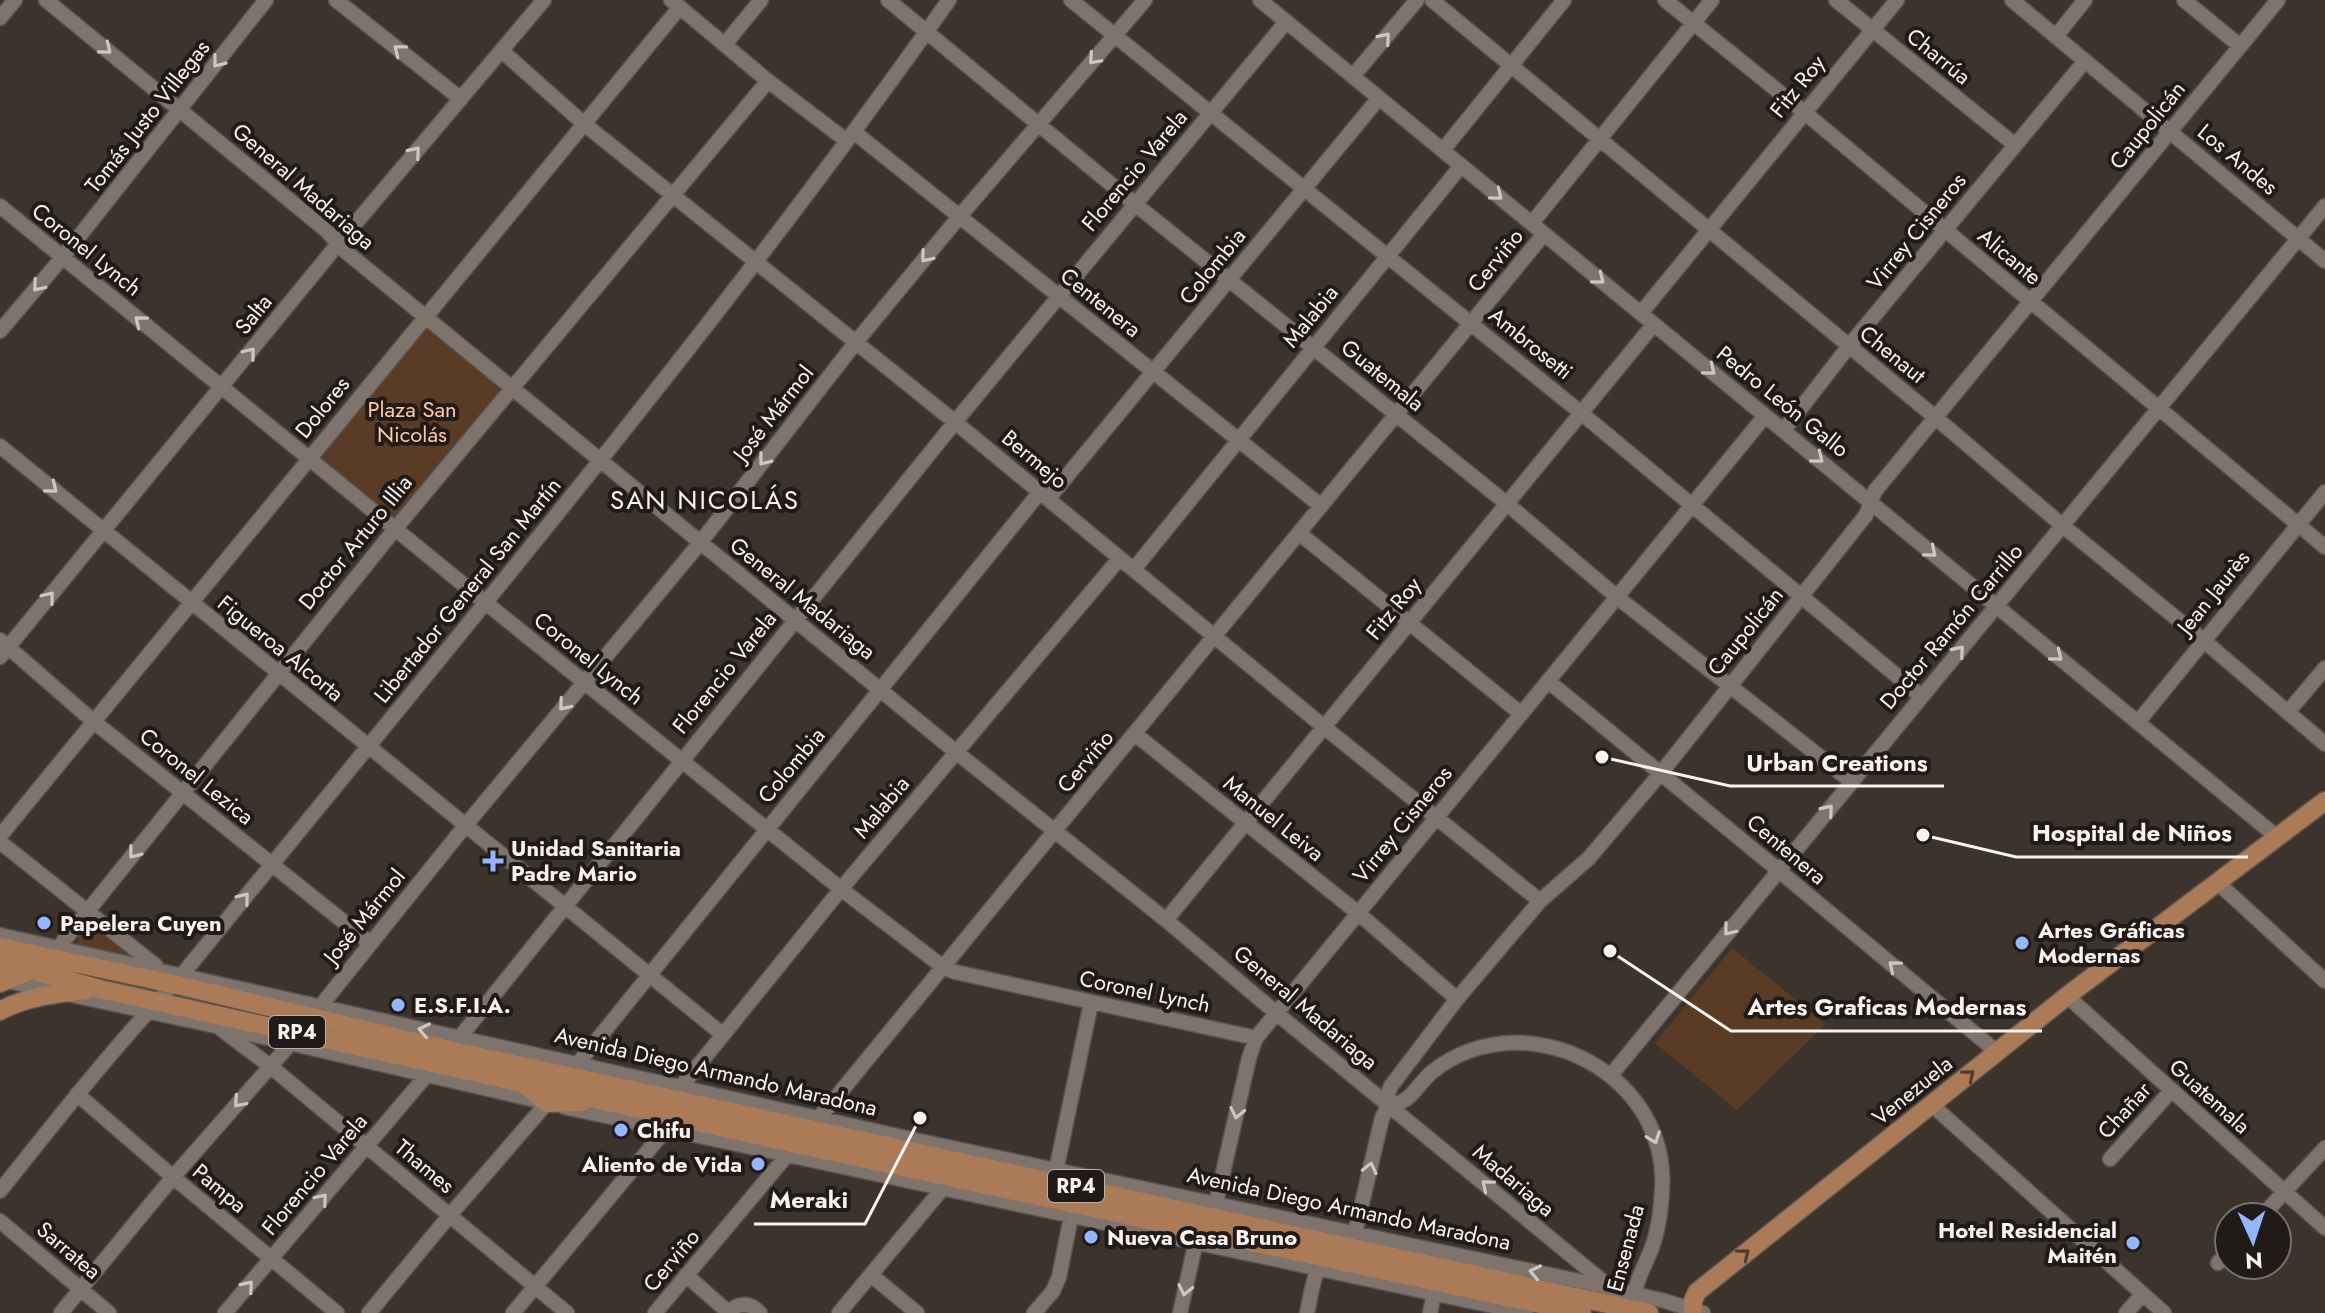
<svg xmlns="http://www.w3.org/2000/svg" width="2325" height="1313" font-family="Jost,sans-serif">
<rect width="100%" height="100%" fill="#3c332c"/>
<path fill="#593b26" d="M430,325L505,387L395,519L320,457Z
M88,926L96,927L129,955V958L78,946L77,938L81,929Z
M1732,948L1826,1024L1737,1110L1655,1043Z"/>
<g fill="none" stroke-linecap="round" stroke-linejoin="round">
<g stroke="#5a524d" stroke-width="17">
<path id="minor" d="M46,0L327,231L345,251L956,752L1166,920L1275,1012L1612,1289
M336,0L461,99
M671,0L768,81L847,141
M888,0L1135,204L1506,503L1617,597L1852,782
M1071,0L1580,412L1921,696
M1260,0L2277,837
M1432,0L1936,418L2063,526L2203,640L2325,744
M1665,0L1804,112L2325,547
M1836,0L2015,145
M2012,0L2325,261
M2184,0L2240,46
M0,18L15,0
M2056,36L2085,0
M725,44L761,0
M502,51L583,123L955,422L1324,727L1540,901
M1353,76L1417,0
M854,132L1321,506
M1443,150L1564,0
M0,206L486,603L841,889L943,967L955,972L1256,1038
M1532,223L1712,0
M1641,313L1897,0
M0,331L62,258L266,0
M1784,430L1849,346L2085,61
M0,446L722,1034
M1048,499L1379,98
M1299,533L1520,713
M1134,569L1461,166
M0,640L93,721L370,943
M0,657L338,244L544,0
M1548,681L1766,860L1997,1052
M2288,712L2325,668
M2138,722L2325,492
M1135,734L1358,913L1457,999
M0,836L680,7
M0,842L156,966
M2218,883L2325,981
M1166,920L1654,324
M0,935L938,1145L1583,1282L1665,1301L1703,1313
M54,953L395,529L768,81
M7,981L216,1026L544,1102
M2067,996L2325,1228
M319,1008L465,826L700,543L856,342L959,217L1145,0
M221,1029L270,1066L567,1313
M456,1042L955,422L1286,22
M576,1066L1040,492
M1611,1075L2325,206
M680,1088L841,889L1120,558
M77,1094L173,1177L337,1313
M1389,1104C1393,1104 1397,1104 1401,1102C1413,1097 1421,1081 1432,1072C1442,1064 1455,1056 1469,1051C1561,1018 1669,1089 1662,1190C1661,1210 1658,1232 1651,1250C1644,1267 1635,1283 1633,1302
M1932,1105L2164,1313
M564,1107L1526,1313
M815,1123L1544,234
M2110,1159L2171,1091
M1056,1171L1091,1003
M0,1191C59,1117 117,1043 182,975C442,654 710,338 949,0
M1214,1212L1249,1058L1256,1038L1765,416
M2261,1217L2325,1148
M0,1221L109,1313
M1351,1237L1355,1233L1382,1118L1389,1104L1388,1093L1391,1086L1457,999L1540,901L1589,858L1661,773L1866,515L1875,491L2278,0
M2218,1263L2229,1251
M686,1275L728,1312
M871,1275L917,1313
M61,1313L173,1177L291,1043
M225,1313L442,1057
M369,1313L450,1215L547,1103
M513,1313L667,1128
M655,1313L793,1148
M728,1313C738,1302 750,1302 760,1313
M839,1313L943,1188
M1034,1313L1053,1291L1059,1277L1073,1207
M1180,1313L1196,1241L1199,1236
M1307,1313C1312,1292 1313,1266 1331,1253
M1430,1313L1434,1294
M2126,1313L2143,1294"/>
</g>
<g stroke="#5a524d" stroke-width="21">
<path id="major" d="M0,947L173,984L449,1050L1649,1313
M0,964L31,970L100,989L796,1144L1582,1313
M0,983L31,970
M0,1011C24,997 59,993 86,990
M523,1083L547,1103L582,1102
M1693,1309V1301L1697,1292L2067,996L2325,801"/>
</g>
<use href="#minor" stroke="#7f746d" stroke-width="14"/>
<use href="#major" stroke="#ab7a57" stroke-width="18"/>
</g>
<defs><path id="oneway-chevron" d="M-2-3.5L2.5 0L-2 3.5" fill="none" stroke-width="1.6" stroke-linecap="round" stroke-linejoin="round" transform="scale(2)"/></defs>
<g stroke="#cec6c1">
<use href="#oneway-chevron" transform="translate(1385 38) rotate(-50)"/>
<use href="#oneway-chevron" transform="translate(106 49) rotate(39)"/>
<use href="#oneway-chevron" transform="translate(399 50) rotate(-142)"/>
<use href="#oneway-chevron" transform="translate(1094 59) rotate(131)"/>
<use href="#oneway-chevron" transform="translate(218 62) rotate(128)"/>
<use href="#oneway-chevron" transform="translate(415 152) rotate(-50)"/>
<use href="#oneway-chevron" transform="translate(1497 195) rotate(39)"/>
<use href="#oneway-chevron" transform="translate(926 257) rotate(129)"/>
<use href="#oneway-chevron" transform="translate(1599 279) rotate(39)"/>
<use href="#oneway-chevron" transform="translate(38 286) rotate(130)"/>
<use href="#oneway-chevron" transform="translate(140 321) rotate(-141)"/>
<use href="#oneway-chevron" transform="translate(250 353) rotate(-51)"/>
<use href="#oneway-chevron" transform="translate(1710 370) rotate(39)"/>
<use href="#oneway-chevron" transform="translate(1818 458) rotate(39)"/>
<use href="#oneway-chevron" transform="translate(764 460) rotate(128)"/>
<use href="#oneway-chevron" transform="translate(52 488) rotate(39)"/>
<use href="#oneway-chevron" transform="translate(1931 552) rotate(40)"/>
<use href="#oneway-chevron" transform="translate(49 597) rotate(-51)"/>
<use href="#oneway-chevron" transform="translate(1959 651) rotate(-50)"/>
<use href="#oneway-chevron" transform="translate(2057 656) rotate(39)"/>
<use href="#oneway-chevron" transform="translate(564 705) rotate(130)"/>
<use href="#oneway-chevron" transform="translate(1828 810) rotate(-50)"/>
<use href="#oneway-chevron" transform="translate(134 853) rotate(128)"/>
<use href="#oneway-chevron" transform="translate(244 898) rotate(-51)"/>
<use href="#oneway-chevron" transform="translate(1729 930) rotate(129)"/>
<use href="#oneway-chevron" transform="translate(1894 966) rotate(-140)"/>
<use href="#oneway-chevron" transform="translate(424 1030) rotate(-168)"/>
<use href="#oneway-chevron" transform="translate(239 1102) rotate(131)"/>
<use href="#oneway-chevron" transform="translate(1237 1113) rotate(102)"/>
<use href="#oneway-chevron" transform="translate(1654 1138) rotate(70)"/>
<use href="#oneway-chevron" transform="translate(1370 1168) rotate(-77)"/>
<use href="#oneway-chevron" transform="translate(1487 1185) rotate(-140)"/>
<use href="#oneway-chevron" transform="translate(322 1199) rotate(-50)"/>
<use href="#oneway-chevron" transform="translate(1535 1272) rotate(-168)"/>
<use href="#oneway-chevron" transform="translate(248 1286) rotate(-50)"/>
<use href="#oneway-chevron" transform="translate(1185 1290) rotate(102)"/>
</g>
<g stroke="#513c2f">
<use href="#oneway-chevron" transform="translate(1969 1075) rotate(-39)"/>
<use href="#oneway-chevron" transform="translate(1744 1254) rotate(-39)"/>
</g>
<g fill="#95b6fd" stroke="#201b19" stroke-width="3">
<path d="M489 849h8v8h8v8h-8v8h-8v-8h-8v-8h8z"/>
<circle cx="44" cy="923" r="8"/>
<circle cx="2022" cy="943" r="8"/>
<circle cx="398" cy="1005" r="8"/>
<circle cx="621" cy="1130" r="8"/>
<circle cx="758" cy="1164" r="8"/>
<circle cx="1091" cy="1237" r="8"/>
<circle cx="2133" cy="1243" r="8"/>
</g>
<g text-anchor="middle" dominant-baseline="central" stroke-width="8" stroke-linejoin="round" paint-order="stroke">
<g fill="#201b19" stroke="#b7b2ae" stroke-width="2">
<rect x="269" y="1016" width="56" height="32" rx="6"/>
<rect x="1048" y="1170" width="56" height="32" rx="6"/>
</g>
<g font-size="20" font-weight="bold" fill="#f8f2ee">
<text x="297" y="1032">RP4</text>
<text x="1076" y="1186">RP4</text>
</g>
<g font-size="22" fill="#f8f2ee" stroke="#201b19">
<text transform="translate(1939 56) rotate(39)">Charrúa</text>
<text transform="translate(1797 86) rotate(-51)">Fitz Roy</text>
<text transform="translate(147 116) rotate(-52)">Tomás Justo Villegas</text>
<text transform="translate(2147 125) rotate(-51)">Caupolicán</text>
<text transform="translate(2238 159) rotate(40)">Los Andes</text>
<text transform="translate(1134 170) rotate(-50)">Florencio Varela</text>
<text transform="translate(304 186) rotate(41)">General Madariaga</text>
<text transform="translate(1916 231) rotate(-51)">Virrey Cisneros</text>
<text transform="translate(87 249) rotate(39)">Coronel Lynch</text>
<text transform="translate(2010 256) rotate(40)">Alicante</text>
<text transform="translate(1495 260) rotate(-51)">Cerviño</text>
<text transform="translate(1212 266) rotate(-51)">Colombia</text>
<text transform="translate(1101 302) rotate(39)">Centenera</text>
<text transform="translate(253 314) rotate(-51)">Salta</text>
<text transform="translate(1310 316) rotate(-51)">Malabia</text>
<text transform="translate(1531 343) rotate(39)">Ambrosetti</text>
<text transform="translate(1893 354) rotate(39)">Chenaut</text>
<text transform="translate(1383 375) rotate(39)">Guatemala</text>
<text transform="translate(1783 401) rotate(39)">Pedro León Gallo</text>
<text transform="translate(322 407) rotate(-51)">Dolores</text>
<text transform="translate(773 413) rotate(-52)">José Mármol</text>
<text transform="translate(1035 459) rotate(40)">Bermejo</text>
<text transform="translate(355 542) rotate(-51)">Doctor Arturo Illia</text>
<text transform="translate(467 590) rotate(-51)">Libertador General San Martín</text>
<text transform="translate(2213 592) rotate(-51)">Jean Jaurès</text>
<text transform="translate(803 598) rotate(39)">General Madariaga</text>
<text transform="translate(1393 608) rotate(-51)">Fitz Roy</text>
<text transform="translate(1951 626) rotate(-50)">Doctor Ramón Carrillo</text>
<text transform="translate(1745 631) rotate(-51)">Caupolicán</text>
<text transform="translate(281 648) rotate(39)">Figueroa Alcorta</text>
<text transform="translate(589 658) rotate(39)">Coronel Lynch</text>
<text transform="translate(724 672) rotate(-51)">Florencio Varela</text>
<text transform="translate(1085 761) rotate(-50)">Cerviño</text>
<text transform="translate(791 765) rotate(-50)">Colombia</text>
<text transform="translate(197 776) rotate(39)">Coronel Lezica</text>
<text transform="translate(881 807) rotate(-50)">Malabia</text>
<text transform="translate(1274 818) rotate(39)">Manuel Leiva</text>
<text transform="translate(1402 824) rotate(-51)">Virrey Cisneros</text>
<text transform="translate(1787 849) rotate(40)">Centenera</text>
<text transform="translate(364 916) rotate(-51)">José Mármol</text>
<text transform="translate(1145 991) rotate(12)">Coronel Lynch</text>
<text transform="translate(1306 1007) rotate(40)">General Madariaga</text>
<text transform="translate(716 1071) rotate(13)">Avenida Diego Armando Maradona</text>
<text transform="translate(1912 1090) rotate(-39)">Venezuela</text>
<text transform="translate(2210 1096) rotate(42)">Guatemala</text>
<text transform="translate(2124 1110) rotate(-48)">Chañar</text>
<text transform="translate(425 1166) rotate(40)">Thames</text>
<text transform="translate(314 1174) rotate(-50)">Florencio Varela</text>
<text transform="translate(1514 1180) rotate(40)">Madariaga</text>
<text transform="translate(220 1188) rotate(40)">Pampa</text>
<text transform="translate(1349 1208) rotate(12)">Avenida Diego Armando Maradona</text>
<text transform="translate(1625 1248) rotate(-75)">Ensenada</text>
<text transform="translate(69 1250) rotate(40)">Sarratea</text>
<text transform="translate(671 1260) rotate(-50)">Cerviño</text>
</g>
<g font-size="22" fill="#ffc9a6" stroke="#201b19">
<text x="412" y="409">Plaza San<tspan x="412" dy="25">Nicolás</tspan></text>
</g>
<g font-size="22" font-weight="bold" fill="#f8f2ee" stroke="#201b19" text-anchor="start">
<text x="511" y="848">Unidad Sanitaria<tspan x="511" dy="25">Padre Mario</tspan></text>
<text x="60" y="923">Papelera Cuyen</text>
<text x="2038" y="930">Artes Gráficas<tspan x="2038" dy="25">Modernas</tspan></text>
<text x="414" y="1005">E.S.F.I.A.</text>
<text x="637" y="1130">Chifu</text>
<text x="742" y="1164" text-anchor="end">Aliento de Vida</text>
<text x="2117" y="1230" text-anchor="end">Hotel Residencial<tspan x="2117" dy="25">Maitén</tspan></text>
<text x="1107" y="1237">Nueva Casa Bruno</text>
</g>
<g font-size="26" letter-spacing="2" fill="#f8f2ee" stroke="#201b19">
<text x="705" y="500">SAN NICOLÁS</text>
</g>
</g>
<path fill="none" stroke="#f8f2ee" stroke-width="3" d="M1602 757L1730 786H1944M1923 835L2016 857H2248M1610 951L1731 1031H2042M920 1118L865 1224H754"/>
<g fill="#f8f2ee" stroke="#201b19" stroke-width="3">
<circle cx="1602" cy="757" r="8"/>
<circle cx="1923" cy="835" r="8"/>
<circle cx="1610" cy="951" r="8"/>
<circle cx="920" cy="1118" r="8"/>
</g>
<g font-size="24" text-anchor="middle" font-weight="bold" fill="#f8f2ee" stroke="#201b19" stroke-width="8" stroke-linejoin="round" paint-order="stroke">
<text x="1837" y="771">Urban Creations</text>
<text x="2132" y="841">Hospital de Niños</text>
<text x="1887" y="1015">Artes Graficas Modernas</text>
<text x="809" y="1208">Meraki</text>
</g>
<g transform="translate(2253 1241) rotate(177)"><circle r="38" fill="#201b19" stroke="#76716e" stroke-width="2"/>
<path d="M0-6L14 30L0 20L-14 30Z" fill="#95b6fd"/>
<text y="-12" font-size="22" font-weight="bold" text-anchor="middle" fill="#f8f2ee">N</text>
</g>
</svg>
